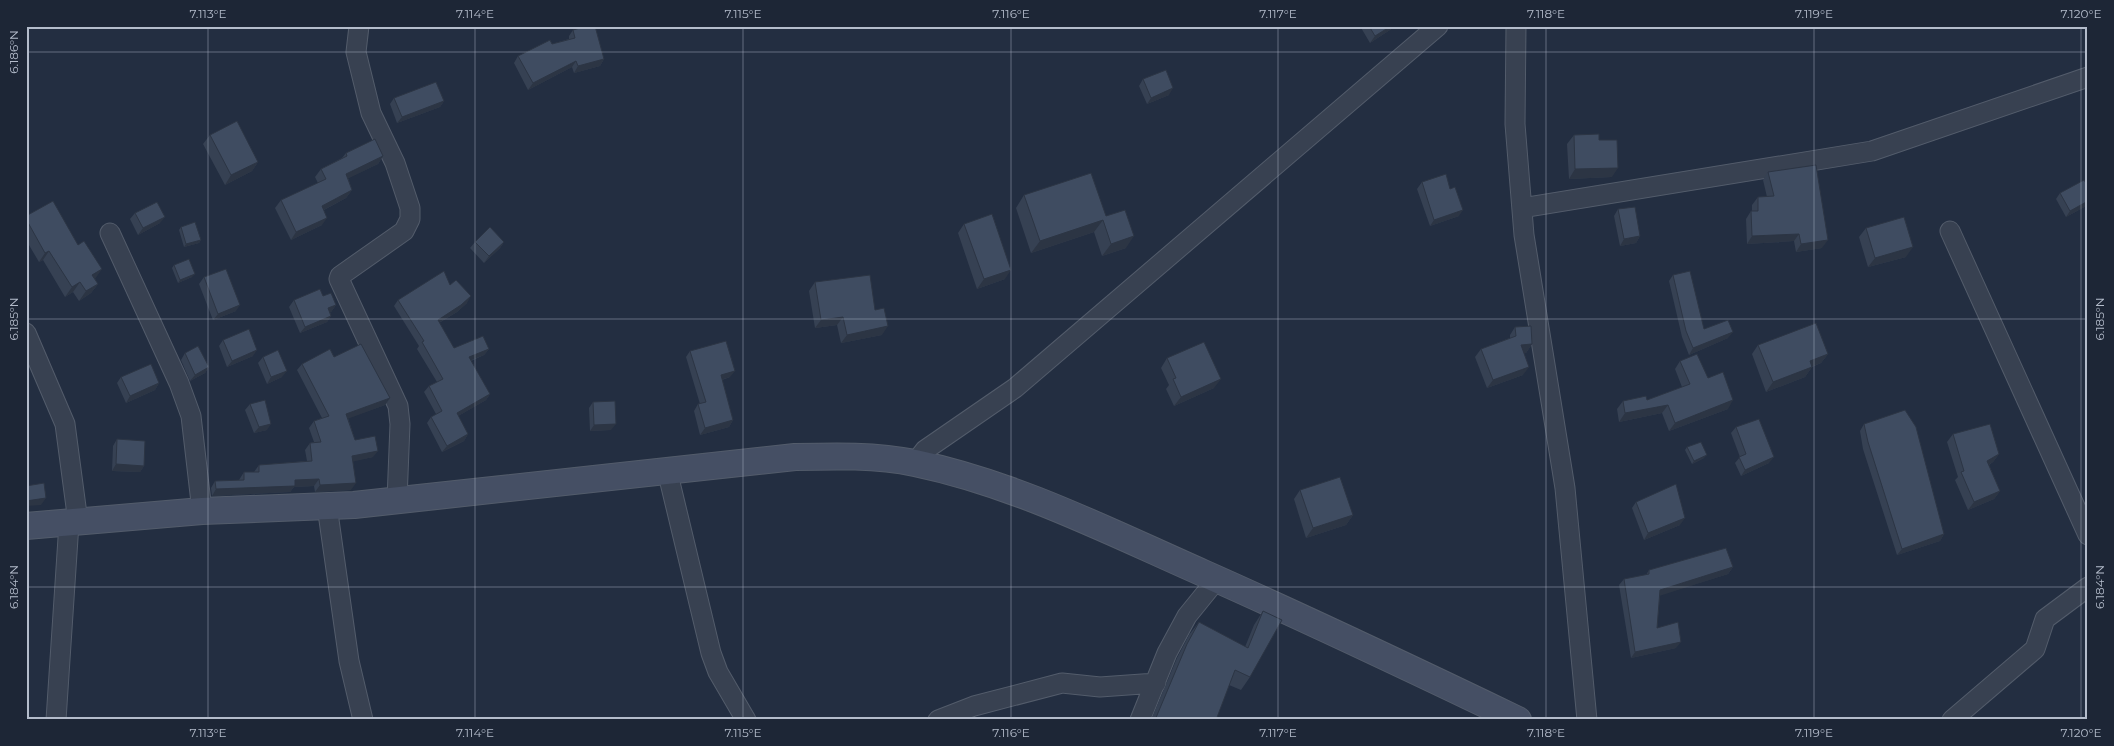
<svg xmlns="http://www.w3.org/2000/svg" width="2114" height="746" font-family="Montserrat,sans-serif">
<rect width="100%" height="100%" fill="#232e41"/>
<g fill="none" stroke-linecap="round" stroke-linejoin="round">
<g stroke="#535c6b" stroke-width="21">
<path id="street" d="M359,26L356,52L371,113L395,163L410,208V219L404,231L340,276L339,279L398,406L400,424L397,500
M1516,26L1515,124L1524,235L1565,488L1587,720
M1522,208L1872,151L2088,77
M1950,231L2088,535
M110,233L179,383L191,416L202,511
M26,333L65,424L78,522
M915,463L925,450L1015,388L1438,26
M667,470L711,653L718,672L746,720
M327,506L349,661L363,720
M56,720L69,523
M938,720L974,706L1062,683L1100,687L1156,683
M1140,720L1167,653L1187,616L1217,579
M1952,720L2035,649L2045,619L2088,587"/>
</g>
<g stroke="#535c6b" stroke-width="28">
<path id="secondary" d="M26,526L202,511L354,505L795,457C835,456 876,455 915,463C1016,484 1110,532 1203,573C1309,620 1414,670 1518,720"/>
</g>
<use href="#street" stroke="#384151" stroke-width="19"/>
<use href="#secondary" stroke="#454f64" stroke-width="26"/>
</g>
<path fill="#364153" d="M1360,26H1396L1370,43Z
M573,30L604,59L600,66L574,73L572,67L528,90L514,63L518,56L552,44L569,39V36Z
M1143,79L1169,95L1147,104L1139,86Z
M394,98L444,101L440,107L397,123L390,104Z
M210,135L258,162L252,171L225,185L203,144Z
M1574,135L1599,140L1612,177L1569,179L1567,144Z
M346,153L383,156L378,164L348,178L352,190L346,198L324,210L322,225L291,240L275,208L281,200L318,183L315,177L321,169L342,158Z
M1768,172L1822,248L1796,252L1794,241L1747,244L1746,219L1751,211H1752V205L1758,197H1767L1763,180Z
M1422,182L1450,189L1459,216L1430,226L1417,189Z
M2088,186V205L2066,217L2056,199L2060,193Z
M1024,195L1106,216L1126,248L1102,256L1094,232L1031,253L1016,208Z
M1618,209L1640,236L1636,243L1620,246L1614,216Z
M135,213L160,223L138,235L130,219Z
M26,216L95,279L98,284L91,293L79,301L73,292L65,297L43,260L39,262L26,240Z
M964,224L1005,279L977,289L958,233Z
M181,227L201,240L199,243L184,247L179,230Z
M1866,228L1906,257L1868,267L1859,237Z
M475,242H504L500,248L484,263L470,248Z
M174,265L192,277L178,283L172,268Z
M1673,275L1704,329L1728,338L1689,355L1682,337L1669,281Z
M204,277L236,311L213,320L199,284Z
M815,282L875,310L882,335L841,343L837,325L815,328L809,291Z
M323,296L336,305L331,312H330L331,316L327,322L300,333L289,307L294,300Z
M398,300L467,303L457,312L439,323L454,348L489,349L484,355L471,361L490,394L486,400L458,416L468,434L464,441L442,452L427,423L431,417L436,414L424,392L429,386L437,382L417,349L419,346L394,306Z
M1515,327L1532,344L1526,353H1524L1523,375L1487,388L1475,357L1481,349L1510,338V335Z
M223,340L253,356L227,367L219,346Z
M1758,345L1828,354L1821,363L1812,367L1805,377L1766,392L1752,354Z
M690,351L730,377L722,380L733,420L729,427L700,435L694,411L698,404H700L686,357Z
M185,353L209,367L205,373L190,381L181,360Z
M263,357L282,377L267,384L258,363Z
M334,357L390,398L385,405L348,418L355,440L373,457L353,461L351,490L315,492L314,486L294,487L290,492L212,496L211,488L215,481L239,480L244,472H254L259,465L307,461L305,450L310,443L314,442L309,428L314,421L322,418L297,370L302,364Z
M1167,358L1214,388L1174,406L1166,389L1169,385L1161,368Z
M1680,361L1708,378L1728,409L1669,431L1662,413L1619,422L1617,409L1623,401L1647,400L1682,387L1675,369Z
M121,377L159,383L155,390L126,403L117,383Z
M593,402L611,430L590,431L589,408Z
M250,404L267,430L254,433L245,410Z
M1864,424L1944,534L1940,541L1897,555L1863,449L1860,431Z
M1736,427L1769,463L1741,476L1735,463L1740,457L1731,433Z
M1953,434L1999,454L1993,462L1989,465L2000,491L1994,499L1968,510L1955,480L1958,477L1947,442Z
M117,439L144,466L140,472L112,471L113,446Z
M1687,447L1704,458L1692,464L1685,450Z
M1300,490L1353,515L1346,525L1306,538L1294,499Z
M1636,502L1680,525L1644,540L1632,508Z
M1733,567L1728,574L1660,595L1657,628L1676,648L1631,658L1619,585L1624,579L1646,575L1649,570Z
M1263,611L1250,677L1241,690L1229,685L1216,720H1151L1177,658L1189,635L1199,622L1245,647L1254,625Z"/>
<path fill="#2c3544" d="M1391,26H1396L1370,43L1375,36Z
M604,59L600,66L574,73L578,66Z
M576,61L572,67L528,90L533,83Z
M1173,88L1169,95L1147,104L1151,98Z
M444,101L440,107L397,123L402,117Z
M383,156L378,164L341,182L346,174Z
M258,162L252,171L225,185L231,175Z
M1618,168L1612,177L1569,179L1575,169Z
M352,190L346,198L316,214L322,206Z
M2088,201V205L2066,217L2070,211Z
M1463,210L1459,216L1430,226L1434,220Z
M165,217L160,223L138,235L143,228Z
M327,218L322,225L291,240L296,232Z
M1103,220L1094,232L1031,253L1040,241Z
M1799,234L1794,241L1747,244L1752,236Z
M1134,236L1126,248L1102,256L1111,244Z
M1640,236L1636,243L1620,246L1624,239Z
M201,240L199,243L184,247L186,244Z
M1828,240L1822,248L1796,252L1801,244Z
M504,242L500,248L484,263L489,256Z
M1913,247L1906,257L1868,267L1875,258Z
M49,251L43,260L39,262L45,253Z
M102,269L95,279L86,285L92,275Z
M1011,270L1005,279L977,289L984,279Z
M195,274L192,277L178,283L180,280Z
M80,282L73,292L65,297L72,287Z
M98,284L91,293L79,301L86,291Z
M471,296L467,303L457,312L433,326L438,320Z
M240,305L236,311L213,320L218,314Z
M336,305L331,312L324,315L328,308Z
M331,316L327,322L300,333L305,327Z
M843,317L837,325L815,328L821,320Z
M888,326L882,335L841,343L847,335Z
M1733,332L1728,338L1689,355L1693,348Z
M1532,344L1526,353H1515L1521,345Z
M489,349L484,355L464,363L469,357Z
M257,350L253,356L227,367L232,361Z
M1828,354L1821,363L1803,370L1810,361Z
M209,367L205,373L190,381L195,375Z
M1529,367L1523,375L1487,388L1493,380Z
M1812,367L1805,377L1766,392L1773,382Z
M287,371L282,377L267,384L271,377Z
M735,371L730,377L717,381L721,375Z
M1221,379L1214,388L1174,406L1181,397Z
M159,383L155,390L126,403L130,396Z
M490,394L486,400L453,419L457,413Z
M390,398L385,405L342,421L346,414Z
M1733,400L1728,409L1669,431L1675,423Z
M1668,405L1662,413L1619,422L1625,413Z
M733,420L729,427L700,435L705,428Z
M271,424L267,430L254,433L259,427Z
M616,424L611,430L590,431L594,425Z
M468,434L464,441L442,452L447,446Z
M378,451L373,457L347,463L352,456Z
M1999,454L1993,462L1982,469L1987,461Z
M1707,455L1704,458L1692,464L1694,461Z
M1774,457L1769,463L1741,476L1745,470Z
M116,464L144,466L140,472L112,471Z
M319,479L314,486L294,487L290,492L212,496L216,489L295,480Z
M356,483L351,490L315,492L320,485Z
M2000,491L1994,499L1968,510L1974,502Z
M46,498L41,505L26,506V501Z
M1353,515L1346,525L1306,538L1313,528Z
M1685,518L1680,525L1644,540L1648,533Z
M1944,534L1940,541L1897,555L1902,549Z
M1733,567L1728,574L1656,597L1660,590Z
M1681,642L1676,648L1631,658L1635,652Z"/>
<path fill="#3f4c61" stroke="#2c3544" d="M587,26H595L604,59L578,66L576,61L533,83L518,56L550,40L552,44L575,38L573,30Z
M1369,26H1391L1375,36Z
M1166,70L1173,88L1151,98L1143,79Z
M436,82L444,101L402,117L394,98Z
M237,121L258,162L231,175L210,135Z
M1599,134V140H1617L1618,168L1575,169L1574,135Z
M375,139L383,156L346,174L352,190L322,206L327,218L296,232L281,200L326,179L321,169L347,156L346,153Z
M1816,165L1828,240L1801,244L1799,234L1752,236L1751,211H1758V197L1774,196L1768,172Z
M1091,173L1106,216L1125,210L1134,236L1111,244L1103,220L1040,241L1024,195Z
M1446,174L1450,189L1455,187L1463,210L1434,220L1422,182Z
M2084,180L2088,186V201L2070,211L2060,193Z
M53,201L78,245L84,241L102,269L92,275L98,284L86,291L80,282L72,287L49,251L45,253L26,219V216Z
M157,202L165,217L143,228L135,213Z
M1635,207L1640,236L1624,239L1618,209Z
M992,214L1011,270L984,279L964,224Z
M1904,217L1913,247L1875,258L1866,228Z
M195,222L201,240L186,244L181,227Z
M490,227L504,242L489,256L475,242Z
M189,259L195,274L180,280L174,265Z
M226,269L240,305L218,314L204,277Z
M444,271L450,285L456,280L471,296L461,305L438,320L454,348L483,336L489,349L469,357L490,394L457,413L468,434L447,446L431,417L442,411L429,386L443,379L422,342L424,341L398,300Z
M1690,271L1704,329L1728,320L1733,332L1693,348L1686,331L1673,275Z
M870,275L875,310L884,308L888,326L847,335L843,317L821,320L815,282Z
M320,289L323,296L331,293L336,305L328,308L331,316L305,327L294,300Z
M1816,323L1828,354L1810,361L1812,367L1773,382L1758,345Z
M1531,326L1532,344L1521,345L1529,367L1493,380L1481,349L1516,336L1515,327Z
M249,329L257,350L232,361L223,340Z
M726,341L735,371L721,375L733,420L705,428L698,404L706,402L690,351Z
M1204,342L1221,379L1181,397L1173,379L1176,378L1167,358Z
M361,344L390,398L346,414L355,440L375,436L378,451L352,456L356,483L320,485L319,479L295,480V486L216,489L215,481L244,480V472H259V465L312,461L310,443L321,442L314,421L329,416L302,364L330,349L334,357Z
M198,346L209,367L195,375L185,353Z
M278,350L287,371L271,377L263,357Z
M1697,354L1708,378L1723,372L1733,400L1675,423L1668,405L1625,413L1623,401L1646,396L1647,400L1690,384L1680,361Z
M151,364L159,383L130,396L121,377Z
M265,400L271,424L259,427L250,404Z
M615,401L616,424L594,425L593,402Z
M1905,410L1916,427L1944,534L1902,549L1868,442L1864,424Z
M1759,419L1774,457L1745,470L1739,457L1746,454L1736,427Z
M1990,424L1999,454L1987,461L2000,491L1974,502L1961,472L1964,471L1953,434Z
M117,439L145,441L144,466L116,464Z
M1701,442L1707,455L1694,461L1687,447Z
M1340,477L1353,515L1313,528L1300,490Z
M44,483L46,498L26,501V486Z
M1676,484L1685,518L1648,533L1636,502Z
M1726,548L1733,567L1660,590L1657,628L1678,622L1681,642L1635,652L1624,579L1649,574V570Z
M1263,611L1282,620L1250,677L1235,670L1216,720H1155L1187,644L1199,622L1248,648Z"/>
<path fill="none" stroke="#b4bccb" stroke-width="1" stroke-opacity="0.45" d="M208,26V720M475,26V720M743,26V720M1011,26V720M1278,26V720M1546,26V720M1814,26V720M2081,26V720M26,52H2088M26,319H2088M26,587H2088"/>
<rect width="2114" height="746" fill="none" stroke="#1d2636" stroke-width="55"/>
<rect x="28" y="28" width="2058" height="690" fill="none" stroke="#b4bccb" stroke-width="2"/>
<g font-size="12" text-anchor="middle" fill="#b4bccb">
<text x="208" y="18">7.113°E</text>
<text x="475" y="18">7.114°E</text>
<text x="743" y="18">7.115°E</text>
<text x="1011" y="18">7.116°E</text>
<text x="1278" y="18">7.117°E</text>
<text x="1546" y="18">7.118°E</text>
<text x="1814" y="18">7.119°E</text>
<text x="2081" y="18">7.120°E</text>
<text transform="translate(14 52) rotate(-90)" y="4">6.186°N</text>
<text transform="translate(14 319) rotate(-90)" y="4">6.185°N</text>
<text transform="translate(2100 319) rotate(-90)" y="4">6.185°N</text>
<text transform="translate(14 587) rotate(-90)" y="4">6.184°N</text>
<text transform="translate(2100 587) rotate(-90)" y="4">6.184°N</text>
<text x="208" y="737">7.113°E</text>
<text x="475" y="737">7.114°E</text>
<text x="743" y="737">7.115°E</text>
<text x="1011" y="737">7.116°E</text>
<text x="1278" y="737">7.117°E</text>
<text x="1546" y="737">7.118°E</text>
<text x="1814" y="737">7.119°E</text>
<text x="2081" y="737">7.120°E</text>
</g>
</svg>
